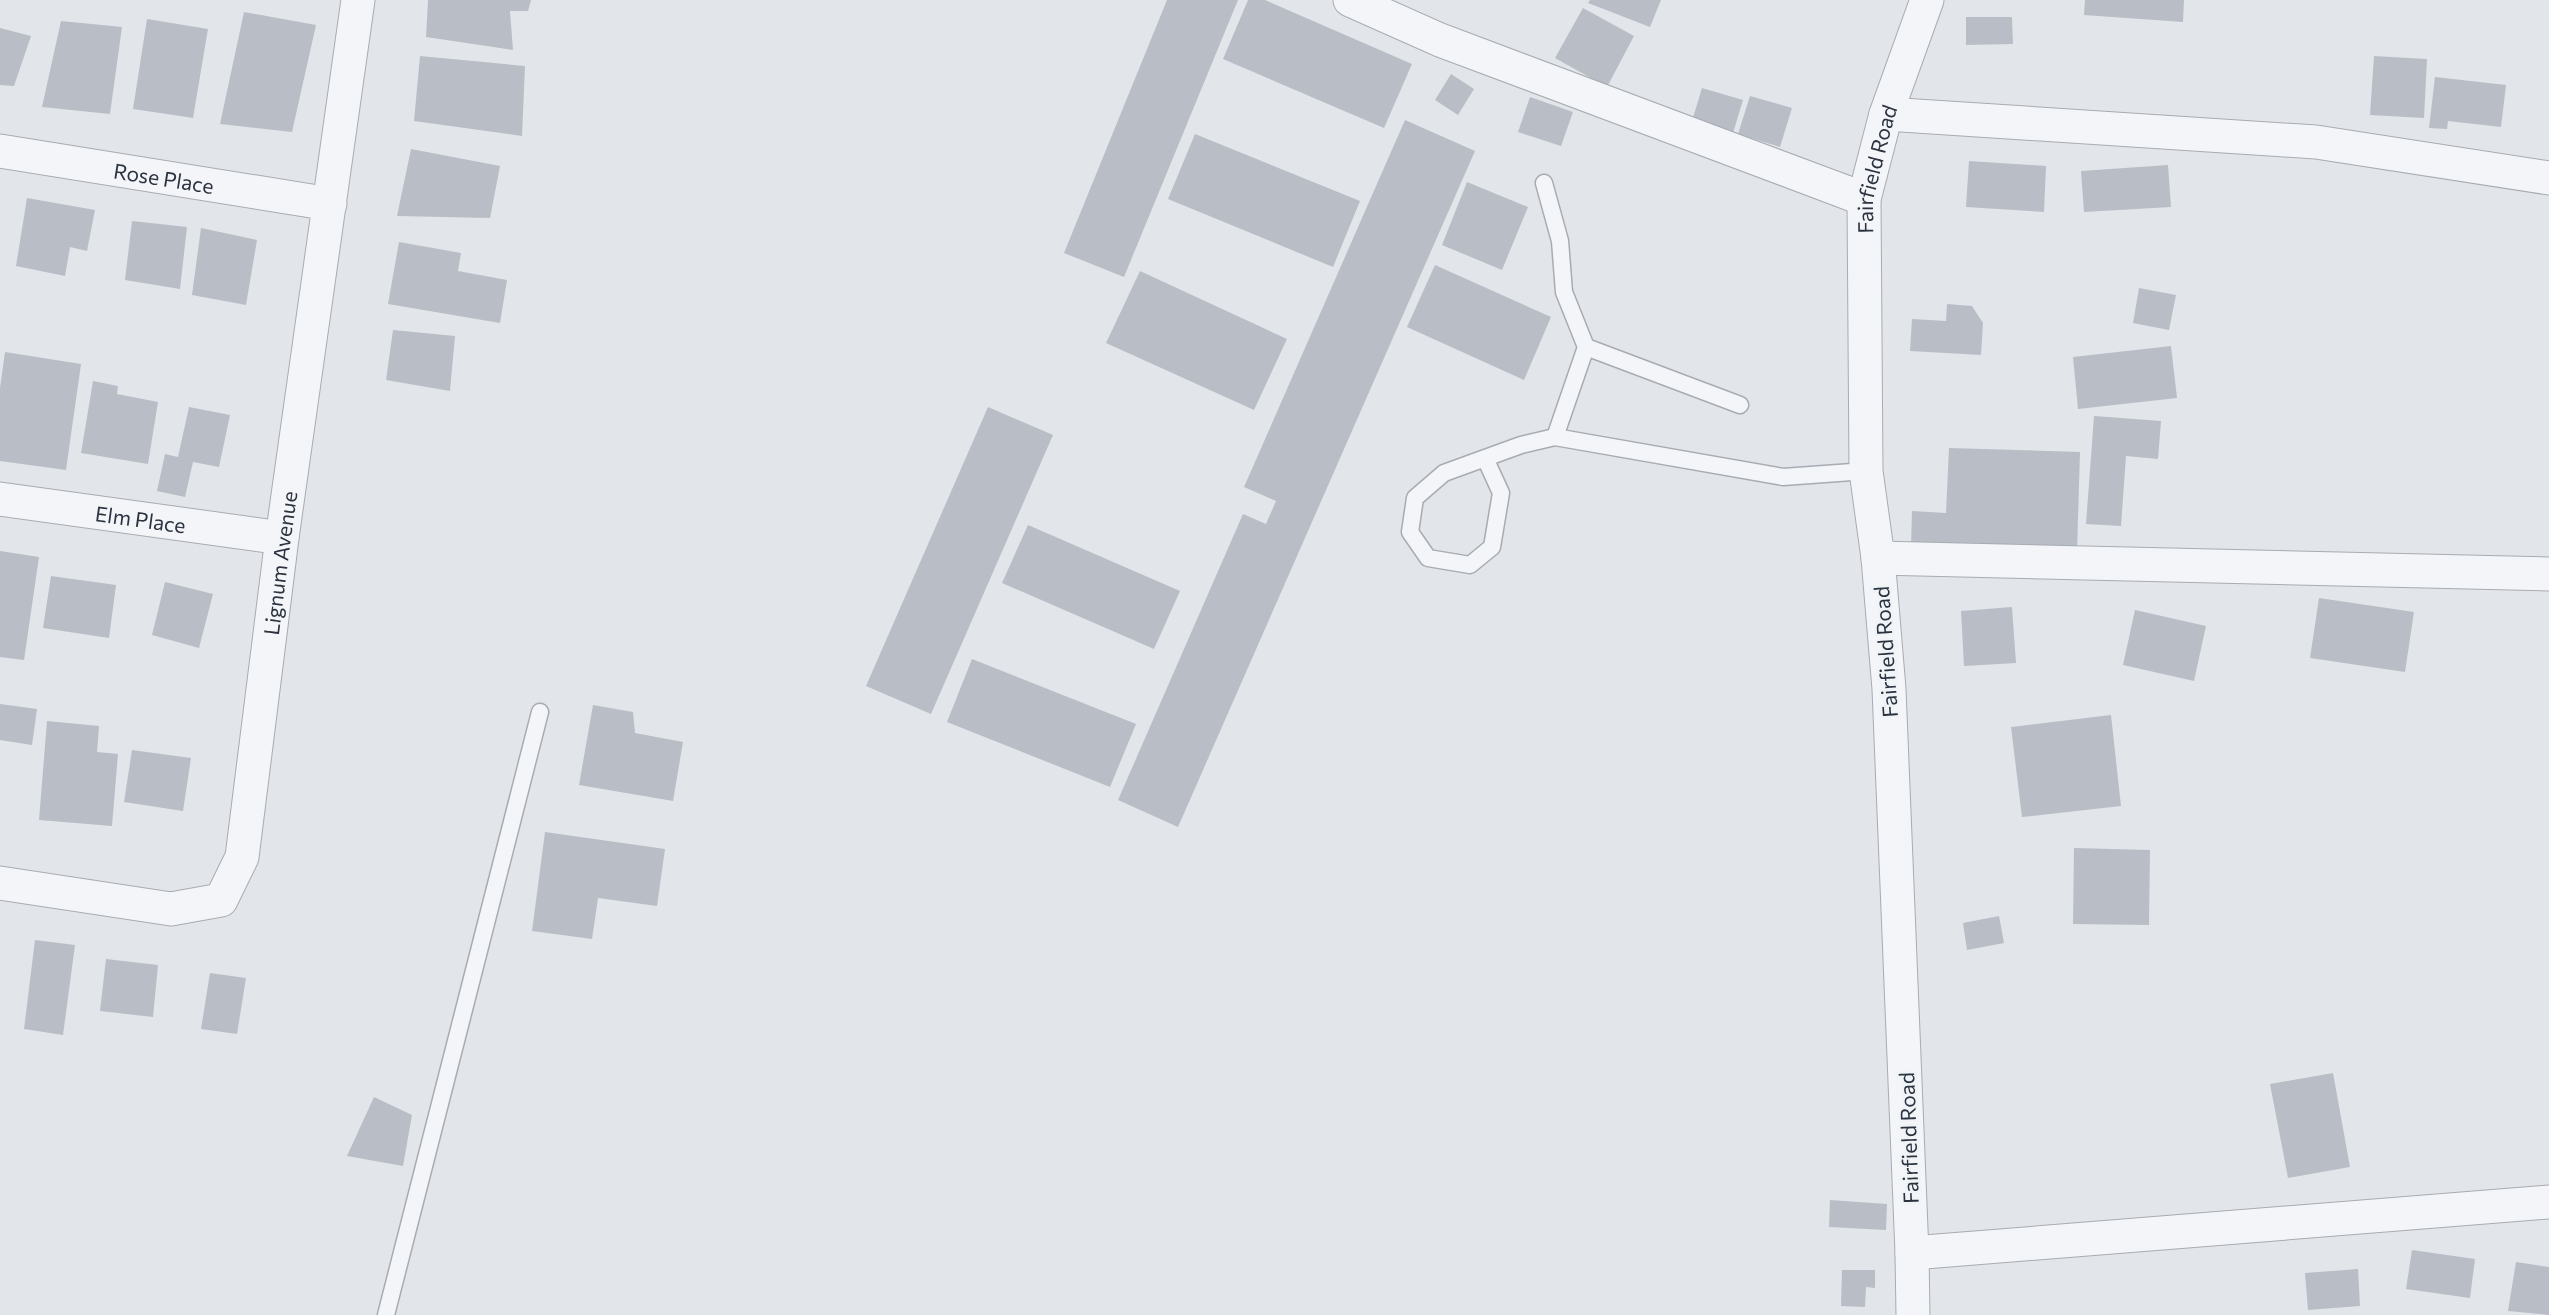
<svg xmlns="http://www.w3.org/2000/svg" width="2549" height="1315" font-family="Commissioner,sans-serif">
<rect width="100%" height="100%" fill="#e2e5e9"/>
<path fill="#b9bec6" d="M428,0H531L528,11H510L513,50L426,37Z
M1167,0H1238L1124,277L1064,253Z
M1248,0H1265L1412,64L1384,128L1223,59Z
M1590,0H1661L1650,27L1588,3Z
M2085,0H2184L2183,22L2084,15Z
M1583,8L1634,36L1607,87L1555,58Z
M244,12L316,25L292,132L220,124Z
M1966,17H2012L2013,44L1966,45Z
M147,19L208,29L193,118L133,109Z
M61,21L122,27L110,114L42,107Z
M0,28L31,36L14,86L0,85Z
M420,56L525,66L522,136L414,121Z
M2374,56L2427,59L2424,118L2370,115Z
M1451,74L1474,89L1458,115L1435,100Z
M2435,77L2506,85L2501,127L2448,121L2447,129L2429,128Z
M1702,88L1743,100L1733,133L1692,121Z
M1750,96L1792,108L1780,147L1738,134Z
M1530,97L1573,112L1561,146L1518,132Z
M1405,120L1475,151L1178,827L1118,800L1243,514L1266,524L1276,501L1244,487Z
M1195,134L1360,201L1333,267L1168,199Z
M411,149L500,166L490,218L397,216Z
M1969,161L2046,166L2044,212L1966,207Z
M2168,165L2171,207L2084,212L2081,171Z
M1467,182L1528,207L1502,270L1442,245Z
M27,198L95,210L87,251L70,247L65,276L16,266Z
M132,221L187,227L180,289L125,280Z
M201,228L257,240L246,305L192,295Z
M399,242L461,253L458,271L507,280L500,323L388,304Z
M1435,265L1551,317L1524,380L1407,327Z
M1140,271L1287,339L1254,410L1106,343Z
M2139,288L2176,295L2169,330L2133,323Z
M1947,304L1972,306L1983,323L1981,355L1910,351L1912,319L1946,321Z
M393,330L455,336L450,391L386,380Z
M2171,346L2177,398L2078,409L2073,357Z
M5,352L81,364L66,470L0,461V388Z
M93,381L118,386L117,394L158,402L148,464L81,453Z
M189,407L230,415L219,467L193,462L185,497L157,491L165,454L178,457Z
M988,407L1053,435L931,714L866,686Z
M2094,416L2161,421L2158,459L2126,456L2121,526L2086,524Z
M1949,448L2080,452L2077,552L1911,546L1912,511L1946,513Z
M1028,525L1180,591L1154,649L1002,583Z
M0,551L39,557L24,660L0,657Z
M51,576L116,585L109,638L43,628Z
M165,582L213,594L199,648L152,635Z
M2319,598L2414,612L2405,672L2310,658Z
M2012,607L2016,663L1964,666L1961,611Z
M2135,610L2206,626L2194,681L2123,665Z
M972,659L1136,724L1110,787L947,722Z
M0,704L37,709L32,745L0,740Z
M593,705L633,712L635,733L683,742L673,801L579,785Z
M2111,715L2121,806L2022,817L2011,727Z
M47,721L99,726L97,752L118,754L112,826L39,820Z
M132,750L191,758L183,811L124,802Z
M545,832L665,849L657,906L598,898L592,939L532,931Z
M2074,848L2150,850L2149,925L2073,924Z
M1999,916L2004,943L1967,950L1963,923Z
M35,940L75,945L63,1035L24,1029Z
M106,959L158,965L153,1017L100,1011Z
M210,973L246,978L237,1034L201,1029Z
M2333,1073L2350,1167L2288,1178L2270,1084Z
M374,1097L412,1115L403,1166L347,1156Z
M1830,1200L1887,1204L1886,1230L1829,1227Z
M2412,1250L2475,1259L2470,1298L2406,1289Z
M2516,1262L2549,1267V1315L2508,1311Z
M2358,1269L2360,1306L2308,1310L2305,1273Z
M1842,1270H1875V1288L1866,1287L1865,1307L1841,1306Z"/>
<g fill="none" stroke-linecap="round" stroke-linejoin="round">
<g stroke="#a7acb3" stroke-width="19">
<path id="lane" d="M1544,183L1560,241L1564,292L1586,347
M1555,437L1586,347L1740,405
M1485,458L1501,493L1492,547L1470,565L1428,558L1410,532L1415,498L1444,473L1521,445L1555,437L1783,477L1866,471
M386,1315L540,712"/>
</g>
<g stroke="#a7acb3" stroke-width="35">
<g id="street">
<path d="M1350,0L1440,40L1864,199"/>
<path d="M1886,114L2316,142L2549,178"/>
<path id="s1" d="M0,151L330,204"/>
<path id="s2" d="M0,499L282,538"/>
<path d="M1878,558L2549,574"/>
<path id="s3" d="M0,883L171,909L221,900L242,857L282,538L358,0"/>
<path d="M1912,1253L2549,1202"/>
<path id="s4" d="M1913,1315L1912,1253L1889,689L1878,558L1866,471L1864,199L1886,114L1927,0"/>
</g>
</g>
<use href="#lane" stroke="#f4f5f8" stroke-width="16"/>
<use href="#street" stroke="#f4f5f8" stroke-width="33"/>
</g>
<g text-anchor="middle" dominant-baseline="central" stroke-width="6" stroke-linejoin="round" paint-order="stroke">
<g font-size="21" fill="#2b3340" stroke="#f1f4f7">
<text stroke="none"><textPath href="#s4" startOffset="1149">Fairfield Road</textPath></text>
<text stroke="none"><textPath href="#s1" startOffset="166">Rose Place</textPath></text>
<text stroke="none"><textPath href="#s2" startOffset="142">Elm Place</textPath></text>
<text stroke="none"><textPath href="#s3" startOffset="568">Lignum Avenue</textPath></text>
<text transform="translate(1885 652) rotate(-94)">Fairfield Road</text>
<text transform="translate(1908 1138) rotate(-92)">Fairfield Road</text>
</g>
</g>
</svg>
